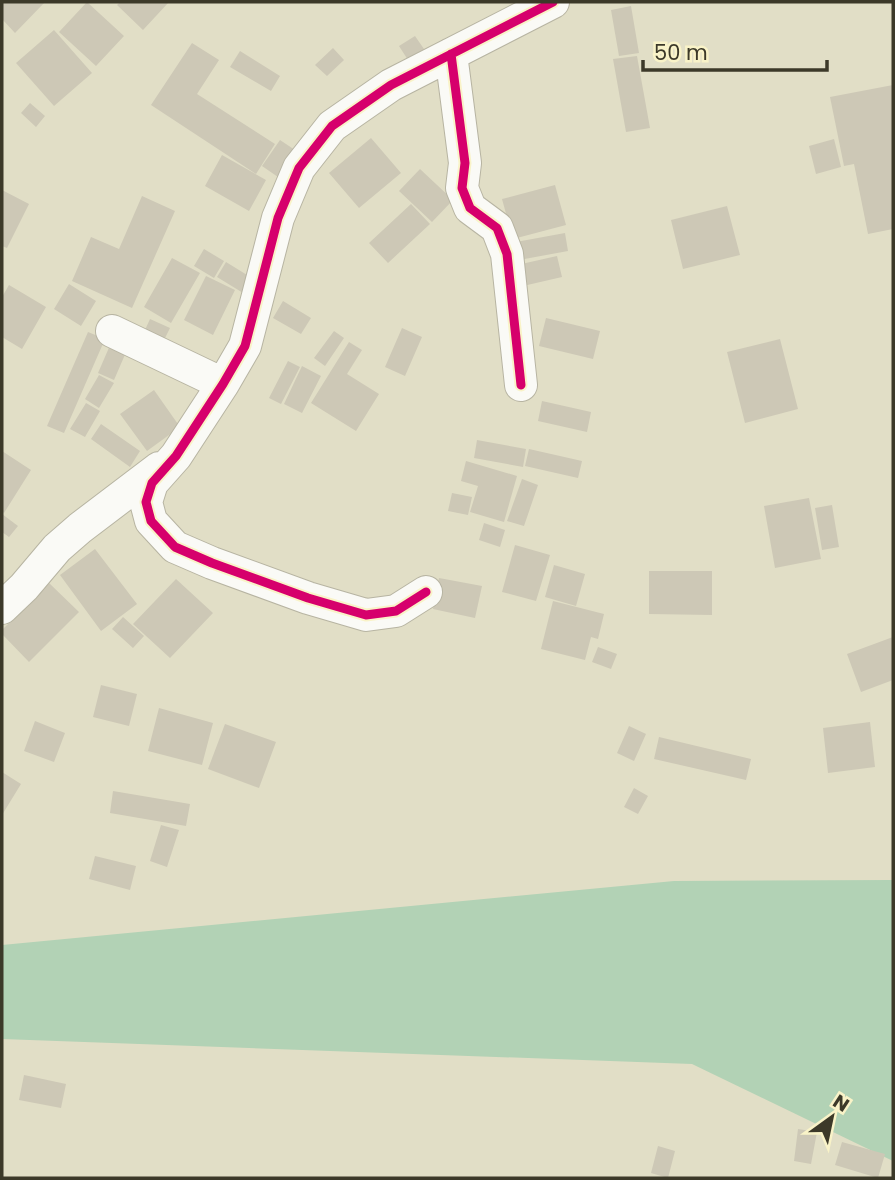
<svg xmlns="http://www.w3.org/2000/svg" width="895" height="1180" font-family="Poppins,sans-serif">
<rect width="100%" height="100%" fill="#e1dec6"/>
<path fill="#b2d2b5" d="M893,880V1161L692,1064L2,1039V945L674,881Z"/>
<path fill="#cdc8b6" d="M2,2H45L15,33L2,19Z
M87,2L124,36L96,66L59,32Z
M120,2H169L143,30L117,5Z
M631,6L639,53L619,56L611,10Z
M54,30L92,73L54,106L16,63Z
M415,36L424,49L408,60L399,46Z
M192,43L219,60L197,94L275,144L256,174L151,105Z
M333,48L344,60L327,76L315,65Z
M240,51L280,76L271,91L230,67Z
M637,56L650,128L626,132L613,59Z
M893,85V229L868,234L854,164L844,166L830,97Z
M30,103L45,116L36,127L21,113Z
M371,138L401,173L359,208L329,173Z
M834,139L841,167L816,174L809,146Z
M280,140L295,150L278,177L262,166Z
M222,155L266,180L249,211L205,186Z
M420,169L453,200L432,222L399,191Z
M555,185L566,225L513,239L502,199Z
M2,190L29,204L7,248L2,246Z
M142,196L175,211L132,308L72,281L91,237L119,249Z
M411,204L430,224L388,263L369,243Z
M727,206L740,255L683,269L671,220Z
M565,233L568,251L519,260L516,242Z
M204,249L224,261L214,278L194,266Z
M557,256L562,277L510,289L504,268Z
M172,258L200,273L171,323L144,307Z
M226,262L257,281L248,296L217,277Z
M206,276L235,290L213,335L184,320Z
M69,284L96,301L81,326L54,309Z
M9,285L46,307L22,349L2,337V297Z
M283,301L311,318L301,334L273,318Z
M546,318L600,331L593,359L539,346Z
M150,319L170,328L165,338L145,330Z
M402,328L422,337L405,376L385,367Z
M334,331L344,338L325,366L314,358Z
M88,332L105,339L64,433L47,426Z
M780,339L798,409L745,423L727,352Z
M349,342L362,350L347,374L379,394L356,431L311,403Z
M111,343L127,350L114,380L98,373Z
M288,361L300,367L281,404L269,398Z
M302,366L321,376L302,413L284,404Z
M99,375L114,383L99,408L85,399Z
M154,390L180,427L147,451L120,414Z
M542,401L591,412L587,432L538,421Z
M86,403L100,411L85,437L70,429Z
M101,424L140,451L130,467L91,439Z
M477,440L526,449L523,467L474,458Z
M529,449L582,461L578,478L525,466Z
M2,451L31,470L4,513L2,511Z
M466,461L517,476L504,522L470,512L478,486L461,481Z
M522,479L538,485L524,526L507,521Z
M452,493L472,497L468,515L448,511Z
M809,498L821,559L775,568L764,506Z
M832,505L839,547L822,550L815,508Z
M2,514L18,526L9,537L2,532Z
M484,523L505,530L500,547L479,540Z
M515,545L550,555L536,601L502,592Z
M95,549L137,604L101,631L60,575Z
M554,565L585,574L576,606L545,597Z
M649,571H712V615L649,614Z
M439,578L482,586L475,618L433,609Z
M176,579L213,613L170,658L133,624Z
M49,583L79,612L29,662L2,634V630Z
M553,601L604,614L598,639L591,637L585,660L541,649Z
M123,617L144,636L133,648L112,629Z
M893,637V680L861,692L847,654Z
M598,647L617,654L611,669L592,662Z
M101,685L137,694L129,726L93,717Z
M159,708L213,723L202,765L148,751Z
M35,721L65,733L54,762L24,751Z
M870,722L875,767L828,773L823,728Z
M225,724L276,742L259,788L208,769Z
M629,726L646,734L634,761L617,753Z
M659,737L751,759L746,780L654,759Z
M2,772L21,784L2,815Z
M634,788L648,796L638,814L624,807Z
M113,791L190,804L186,826L110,813Z
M161,825L179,830L167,867L150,861Z
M95,856L136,866L130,890L89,879Z
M24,1075L66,1084L61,1108L19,1100Z
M798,1129L817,1132L811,1164L794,1161Z
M842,1142L885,1154L878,1178L835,1165Z
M658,1146L675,1151L668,1178L651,1173Z"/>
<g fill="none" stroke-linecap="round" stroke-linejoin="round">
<g stroke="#b7b4a2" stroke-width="34">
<path id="minor" d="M451,54L465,163L462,188L470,208L497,228L507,254L521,385
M112,331L223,384
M426,592L396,611L366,615L308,598L212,563L175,547L151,521L146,502L152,483L176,456L223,384L245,346L278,218L299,168L332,126L391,85L553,2
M2,608L24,587L57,548L80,528L159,468"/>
</g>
<use href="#minor" stroke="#fafaf6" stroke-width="32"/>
<g stroke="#f9f3c8" stroke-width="13">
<path id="cycleway" d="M451,54L465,163L462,188L470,208L497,228L507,254L521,385
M426,592L396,611L366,615L308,598L212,563L175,547L151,521L146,502L152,483L176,456L223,384L245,346L278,218L299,168L332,126L391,85L553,2"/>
</g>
<use href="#cycleway" stroke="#d6006c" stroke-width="9"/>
</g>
<rect width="895" height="1180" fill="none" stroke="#3c3929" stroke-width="7"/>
<g transform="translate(832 1117) rotate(33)" stroke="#f9f3c8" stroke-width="5" paint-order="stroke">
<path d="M0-5L12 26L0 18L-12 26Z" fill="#3c3929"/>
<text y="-10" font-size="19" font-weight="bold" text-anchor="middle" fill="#3c3929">N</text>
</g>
<path d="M643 60v10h184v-10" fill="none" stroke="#3c3929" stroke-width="3.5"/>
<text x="654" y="60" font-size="21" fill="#3c3929" stroke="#f9f3c8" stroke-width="5" paint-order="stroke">50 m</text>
</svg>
